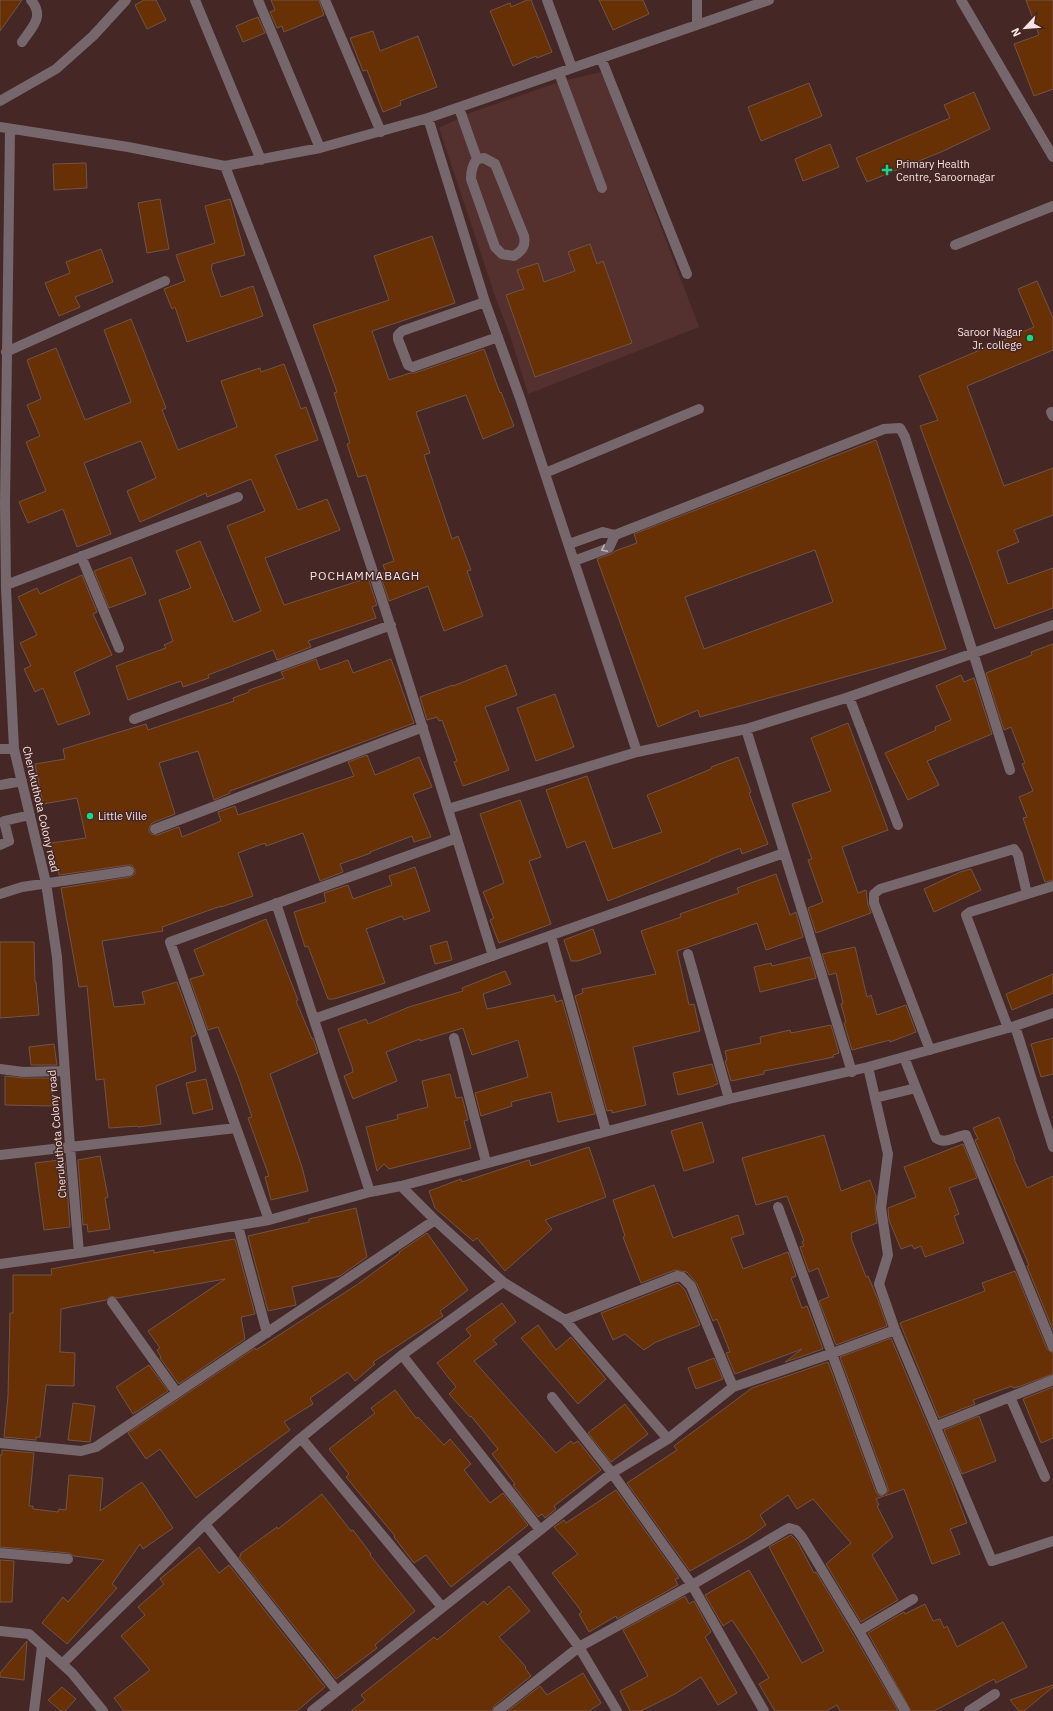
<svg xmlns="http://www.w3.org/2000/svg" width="1053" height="1711" font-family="'IBM Plex Sans',sans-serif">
<rect width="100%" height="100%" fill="#452826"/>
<path fill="#54312e" d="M602,72L699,327L528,394L510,335L496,299L439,128L470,113L562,81Z"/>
<path fill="#683005" stroke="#705445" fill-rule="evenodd" d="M0,0H22L0,31Z
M144,0H156L166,20L147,29L135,5Z
M271,0H319L324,15L284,32L282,26L277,28L270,12L275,10Z
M527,0H531L552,52L537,58L536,56L513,66L490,11L510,3L511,7Z
M599,0H643L649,14L613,30Z
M1026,0H1053V89L1034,96L1014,44L1039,35Z
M258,17L265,33L243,42L236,26Z
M373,31L380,51L418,36L437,87L400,101L401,105L383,112L367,70L363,71L350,38Z
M809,83L822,116L761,141L748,107Z
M974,92L990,129L941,152L867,182L856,158L950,118L944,105Z
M830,144L839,167L803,181L795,159Z
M86,163L87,188L54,190L53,164Z
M160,199L169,249L147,253L138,203Z
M230,199L245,255L212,264V267L211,268L221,297L253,286L263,316L187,342L175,307L172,309L164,289L185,281L176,255L215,243L205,206Z
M432,236L455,303L372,331L389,380L410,373H415L484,349L500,393L501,392L514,426L483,439L466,395L416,412L430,453L424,455L452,539L458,536L471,570L467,571L483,616L444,631L428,586L389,601L380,574L386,572L383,565L394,561L366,475L358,477L347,444L350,443L334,393L337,392L313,325L389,300L374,256Z
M590,244L597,264L603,261L632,343L535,377L506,295L524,289L517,270L538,263L544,282L575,271L568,252Z
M101,249L113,282L75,297L80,307L59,316L45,283L70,273L66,262Z
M1037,281L1053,318V350L967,386L1004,486L1053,468V515L1014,530L1019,542L997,551L1008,584L1053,568V608L995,629L920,426L938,420L919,376L1034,327L1018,289Z
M131,319L166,408L162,410L178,450L237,427L221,381L260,368L261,372L284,364L301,409L306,407L318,440L275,455L298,510L327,499L340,530L265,558L284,605L368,578L377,605L372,607L376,618L308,641L311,647L277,660L273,650L208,675L209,678L183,687L181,681L128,700L116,666L166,648L164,645L173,641L159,600L191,588L176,551L200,541L234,622L261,611L227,526L265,511L251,479L207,497L206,493L140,522L127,491L156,478L141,441L84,463L111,534L77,547L63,509L28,523L19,502L46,491L26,442L40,436L27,405L41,399L27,360L56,348L85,420L131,402L104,330Z
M876,440L946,649L700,717L698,710L658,727L597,559L611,554L615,551L637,543L634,534ZM815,550L833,602L704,649L685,597Z
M131,557L146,594L109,608L94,571Z
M82,575L97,612L93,614L112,655L74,672L90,714L58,725L43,688L35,692L24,669L31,666L20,643L37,635L18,597L37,588L40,594Z
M1053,644V880L1045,882L1023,818L1027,817L1019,797L1033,791L1022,764L1025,763L1011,727L1004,730L986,673L1032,655L1031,652Z
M316,659L320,670L348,660L353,673L391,659L414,723L230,791V793L214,800L198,751L159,763L175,814L152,823L149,828V832L151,834L157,835L179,827L182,837L221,821L218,812L235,806L238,815L354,776L348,762L367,755L375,775L419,757L432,787L413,794L431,837L414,842L412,836L370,852L371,853L340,864L343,872L320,881L303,833L266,846L265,843L238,853L253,896L221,907V906L162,927L163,931L102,941L114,1007L145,1004L142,992L177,982L196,1035L191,1037L196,1071L156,1086L161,1124L138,1127V1126L109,1128L104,1079L96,1080L87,986L79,987L61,888L130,877L135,874V870L132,865H128L59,875L58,868H55L51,843L86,838L77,798L43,804L35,764L65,759L63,749L146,724L148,730L234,701L233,698L249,692V690L284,678L281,672Z
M506,665L517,695L485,707L509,770L463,786L454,762L457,761L442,720L439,721L437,717L427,720L420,697L453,685V686Z
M961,675L964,682L974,678L992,734L927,761L939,785L908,800L885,753L936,730L935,727L951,720L936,686Z
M555,694L574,747L536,761L517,708Z
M848,723L888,830L842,847L858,893L866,890L868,905L871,913L816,933L808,908L823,902L808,860L812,859L792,804L831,791L811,738Z
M738,757L751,792L749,793L768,844L742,854L740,848L709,860L710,861L608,901L585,841L567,848L546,790L587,776L613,849L662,832L647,795L680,782L711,769V767Z
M520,800L541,857L529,861L551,924L499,943L490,920L494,918L483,892L504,883L480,814Z
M415,867L430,911L404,920L402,916L366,929L385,983L334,999H328L308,946L305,947L294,912L326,902L324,893L348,885L353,899L392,885L389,876Z
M971,869L981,890L934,912L924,889L960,872Z
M776,874L790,915L796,912L803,937L766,950L757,923L677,951L689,1005L694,1004L700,1031L633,1047L646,1105L612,1113V1110L607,1111L575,996L583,993L582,989L656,974L641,931L681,917L680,914L739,893L737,888Z
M266,919L298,1000L296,1001L312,1039L313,1038L318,1053L270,1074L302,1167L308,1191L271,1200L265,1177L269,1176L248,1118L252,1117L238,1076L218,1027L208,1030L190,979L204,975L194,950Z
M593,929L601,953L578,961H571L564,940Z
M447,941L452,960L435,964L430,946Z
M0,942H34L35,982H36L39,1015L0,1018Z
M855,947L867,997L871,995L877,1015L906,1005L916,1032L890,1042V1040L852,1050L844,1023L846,1022L841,1004L843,1003L836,973L829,975L822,954Z
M810,957L816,978L760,992L754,967L771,963L772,966Z
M505,971L511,984L483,994L487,1009L554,995L556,1002L562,1000L595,1114L558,1122L551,1092L511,1102L512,1106L481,1116L475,1093L528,1077L518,1040L472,1055L463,1028L420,1041V1039L386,1052L397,1081L353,1099L344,1076L353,1072L352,1067L338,1029L366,1019L368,1024L409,1007L463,991L462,988Z
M1053,974V993L1012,1010L1006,994Z
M831,1025L839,1053L833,1055L834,1057L764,1071V1074L731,1081L725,1061L727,1060L725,1051L761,1043L760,1037L790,1030L791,1033Z
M1053,1038V1074L1041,1077L1031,1044Z
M54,1044L57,1065H31L29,1047Z
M712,1064L718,1084L714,1085V1086L678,1095L673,1073Z
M450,1074L456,1098L462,1097L468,1120L464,1121L471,1148L389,1169L384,1164L377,1171L366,1127L398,1119L397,1115L428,1107L422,1081Z
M5,1076L23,1078H52V1106L5,1105Z
M206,1079L213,1109L193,1114L186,1083Z
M999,1117L1015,1159H1014L1027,1188L1053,1176V1330L1027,1266L1029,1265L975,1140L978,1139L973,1128Z
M702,1122L714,1162L684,1171L671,1131Z
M824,1135L841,1191L870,1180L876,1196L875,1209L877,1223L851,1233L852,1237L851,1238L866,1277L868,1276L877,1297L887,1326L836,1345L819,1301L829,1297L818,1268L809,1272L800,1247L804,1246L802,1242L804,1241L787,1196L756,1205L742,1158Z
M963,1144L977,1178L949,1188L959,1214L954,1216L964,1243L925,1257L921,1246L914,1249L912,1245L901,1249L889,1220L888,1208L916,1197L904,1167Z
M589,1147L606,1197L545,1220L552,1229L505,1271L477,1238L473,1241L435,1208L429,1191L461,1179L462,1182L529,1160L531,1166Z
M100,1156L108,1197L105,1198L110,1229L88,1232L87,1224L83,1225L78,1160Z
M60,1160L61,1163L65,1162L70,1227L44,1230L35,1163Z
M654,1185L673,1238L738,1215L744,1234L731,1238L743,1269L788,1252L796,1276L791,1278L802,1308L807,1306L823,1349L785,1362L802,1349L735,1374L726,1353L730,1352L717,1319L713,1321L697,1284L687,1272L675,1270L641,1283L623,1237L625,1236L613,1200Z
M356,1208L367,1257L340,1276L292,1287L296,1305L268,1311L248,1236L309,1222V1219Z
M427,1233L468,1290L440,1311L443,1316L373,1362L375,1364L355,1381L348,1372L310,1398L313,1404L284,1422L290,1430L196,1498L160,1449L146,1459L128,1433L255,1348L256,1350L358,1284L400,1253L399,1252Z
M235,1239L255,1314L241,1317L245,1339L179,1384L160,1358L161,1357L157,1350L160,1348L148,1331L225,1279L117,1298L111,1296L106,1300L61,1309L60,1352L75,1353L74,1386L46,1385L40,1437H36V1440L4,1437L8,1396L10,1313H13V1275H52L51,1269L154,1250V1253Z
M1015,1271L1047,1349L1053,1353V1374L1018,1387L1013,1388L1012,1386L973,1400L975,1404L939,1418L900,1323L985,1291L982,1283Z
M678,1283L685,1290L700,1325L656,1342L644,1350L625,1334L613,1340L601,1313Z
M502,1303L516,1322L493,1340L497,1344L474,1361L556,1453L571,1441L573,1444L578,1441L601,1470L554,1506L556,1509L545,1518L542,1514L538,1517L513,1485L515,1484L492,1454L498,1449L471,1416L470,1417L449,1394L456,1387L437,1363L471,1336L466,1329Z
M538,1325L556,1350L571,1337L606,1379L578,1404L521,1338Z
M891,1338L950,1478L967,1523L950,1529L960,1554L932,1564L904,1489L885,1496L888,1491V1488L840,1357Z
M714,1358L723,1379L696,1389L688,1368Z
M828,1362L876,1492L878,1495L884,1496L876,1499L879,1505L877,1506L893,1537L872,1555L898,1600L861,1622L826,1564L851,1543L813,1499L797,1509L788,1495L760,1515L766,1525L748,1538L690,1571L627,1483L677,1450L674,1446L752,1388Z
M149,1365L168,1391L133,1414L116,1387Z
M1053,1387V1438L1041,1443L1023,1399Z
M395,1390L416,1418L418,1417L444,1445L450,1439L471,1464L464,1470L490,1503L503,1493L528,1525L451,1587L426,1555L414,1563L394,1537L395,1536L346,1477L349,1474L329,1449L375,1413L371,1408Z
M73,1403L95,1406L90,1442L68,1440Z
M625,1404L648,1434L611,1462L588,1433Z
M979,1416L996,1461L962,1474L944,1430Z
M2,1450L34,1453L29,1506H33V1509L58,1512L59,1509L66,1510L69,1475L103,1478L100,1511L142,1482L173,1528L143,1549L140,1544L112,1584L117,1588L67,1644L42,1623L63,1597L68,1602L104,1560L74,1556L69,1553L0,1547V1455H2Z
M616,1490L679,1578L675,1579L678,1585L617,1619L616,1616L589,1632L579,1614L582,1612L552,1573L578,1554L554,1527L564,1520L566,1523Z
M322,1494L351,1531L353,1530L371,1554L370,1555L415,1611L375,1645L377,1648L336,1679L239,1557L241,1556L240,1554L277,1527L278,1529Z
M791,1535L797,1541L814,1573L816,1572L853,1634L898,1711H840L837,1705L826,1711H775L759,1684L769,1678L752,1650L732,1620L723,1626L705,1595L749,1570L802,1663L824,1651L769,1547Z
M199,1547L219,1573L229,1565L325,1687L297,1711H124L114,1698L150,1670L121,1636L145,1615L138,1607L164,1584L160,1579Z
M0,1560L14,1561L12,1602H0Z
M509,1586L530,1611L499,1637L526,1667L525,1668L531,1676L494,1706L492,1711H351L365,1700L361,1695L434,1637L437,1640L484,1601L487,1605Z
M685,1596L689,1604L694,1601L711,1632L705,1637L737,1693L718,1705L701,1677L675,1694L641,1711H630L620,1691L648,1676L623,1630Z
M925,1604L933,1621L940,1619L944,1628L947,1626L957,1647L1003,1622L1027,1667L996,1683L994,1679L934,1711H911L868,1633L904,1612L905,1614Z
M27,1641L24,1680L0,1677V1673Z
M583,1673L601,1703L589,1711H508L540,1686L547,1695Z
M1053,1685V1687L1024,1711H1019L1010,1700Z
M62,1687L76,1699L65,1711H61L48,1700Z"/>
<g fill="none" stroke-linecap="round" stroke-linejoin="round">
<path stroke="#76676c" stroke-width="10" d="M195,0L261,160
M258,0L320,148
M325,0L381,132
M547,0L572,68
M961,0L1053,157
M697,25V0
M22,42C32,27 45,17 31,0
M601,58L687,274
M559,73L602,188
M0,101L56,69L93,36L126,0
M459,108L477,159
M428,118L485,302L520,398L637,752
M0,127L128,147L225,166L320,148L428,118L769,0
M10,129L5,503L6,588L14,749L46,883L57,957L70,1147L79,1253
M484,158L495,164L524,236C526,246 522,251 514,256L502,254L495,247L471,179C471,171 472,165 477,159Z
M225,166C257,251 292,335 322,421C384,598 438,777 493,956
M955,245L1053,206
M485,302L402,331L398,335V339L408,365L413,367L498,337
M6,352L165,281
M1051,412L1053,416
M545,473L699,409
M615,535L884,429L900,428L905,437L1010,770
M569,544L603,532L615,535L609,548L574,561
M81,556L119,648
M6,585L238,497
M849,697L898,825
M134,719L391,625
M746,729L852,1072
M0,749H14
M0,785L22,781
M448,809L637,752L746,729L849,697L1053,625
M155,829L423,727
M0,845L9,841L4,821L30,815
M0,894L22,887L129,871
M276,903L370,1192
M551,936L606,1131
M688,954L729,1099
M314,1019L784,853
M1015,1026L1053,1147
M1008,1028L966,915L970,912L1053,886
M454,1038L486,1162
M930,1050L874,903V894L880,889L1014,849L1018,855L1027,894
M904,1057L916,1088
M868,1067L888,1154L881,1208L888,1255L879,1284L895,1330L992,1561L1053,1541
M0,1069L23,1072L64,1071
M875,1098L916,1088L936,1138C945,1145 956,1136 966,1135L1053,1347
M0,1155L236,1128
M401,1186L435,1220L503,1282L565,1320L668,1439
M778,1207L882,1490
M269,1220L170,942L457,838
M238,1226L267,1333
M0,1264L79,1253L269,1220L370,1192L401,1186L729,1099L868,1067L1015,1026L1053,1013
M112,1302L177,1393
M565,1320L677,1276L682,1277L691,1286L733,1387
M402,1355L540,1530
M552,1397L612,1473L692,1585L764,1711
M1010,1397L1045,1477
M937,1426L1053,1380
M301,1438L442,1607
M0,1443L81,1451L96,1447L435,1220
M205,1524L337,1691
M0,1553L68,1559
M511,1553L579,1647L617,1711
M0,1631L29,1634L72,1673L103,1711
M859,1631L913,1599
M62,1664L205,1524L301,1438L402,1355L503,1282
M34,1711L42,1646
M312,1711L612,1473L668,1439L733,1387L833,1353L895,1330
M498,1711L579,1647L692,1585L789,1528L796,1530L802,1537L859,1631L905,1711
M969,1711L995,1694"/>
</g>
<defs><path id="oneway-chevron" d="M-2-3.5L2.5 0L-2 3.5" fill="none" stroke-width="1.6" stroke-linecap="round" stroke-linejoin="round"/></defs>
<use stroke="#c3b1b2" href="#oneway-chevron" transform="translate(604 549) rotate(155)"/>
<g fill="#18d989" stroke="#452826" stroke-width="1.5">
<path d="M885 164h4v4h4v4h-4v4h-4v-4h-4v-4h4z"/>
<circle cx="1030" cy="338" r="4"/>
<circle cx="90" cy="816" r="4"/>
</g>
<g text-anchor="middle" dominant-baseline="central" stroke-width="3" stroke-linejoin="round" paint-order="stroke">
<g font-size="11" fill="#f7e3e1" stroke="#452826" text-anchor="start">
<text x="896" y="164">Primary Health<tspan x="896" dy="13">Centre, Saroornagar</tspan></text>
<text x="1022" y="332" text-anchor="end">Saroor Nagar<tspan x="1022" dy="13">Jr. college</tspan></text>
<text x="98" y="816">Little Ville</text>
</g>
<g font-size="11" fill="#f7e3e1" stroke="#452826">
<text transform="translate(41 809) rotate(77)">Cherukuthota Colony road</text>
<text transform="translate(57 1134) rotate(-95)">Cherukuthota Colony road</text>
</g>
<g font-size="12" letter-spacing="1" fill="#f7e3e1" stroke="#452826">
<text x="365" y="575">POCHAMMABAGH</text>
</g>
</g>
<g transform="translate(1025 28) rotate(244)" stroke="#452826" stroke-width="3" paint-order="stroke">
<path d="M0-3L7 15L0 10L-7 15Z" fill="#f7e3e1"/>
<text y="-6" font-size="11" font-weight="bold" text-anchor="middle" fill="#f7e3e1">N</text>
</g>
</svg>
